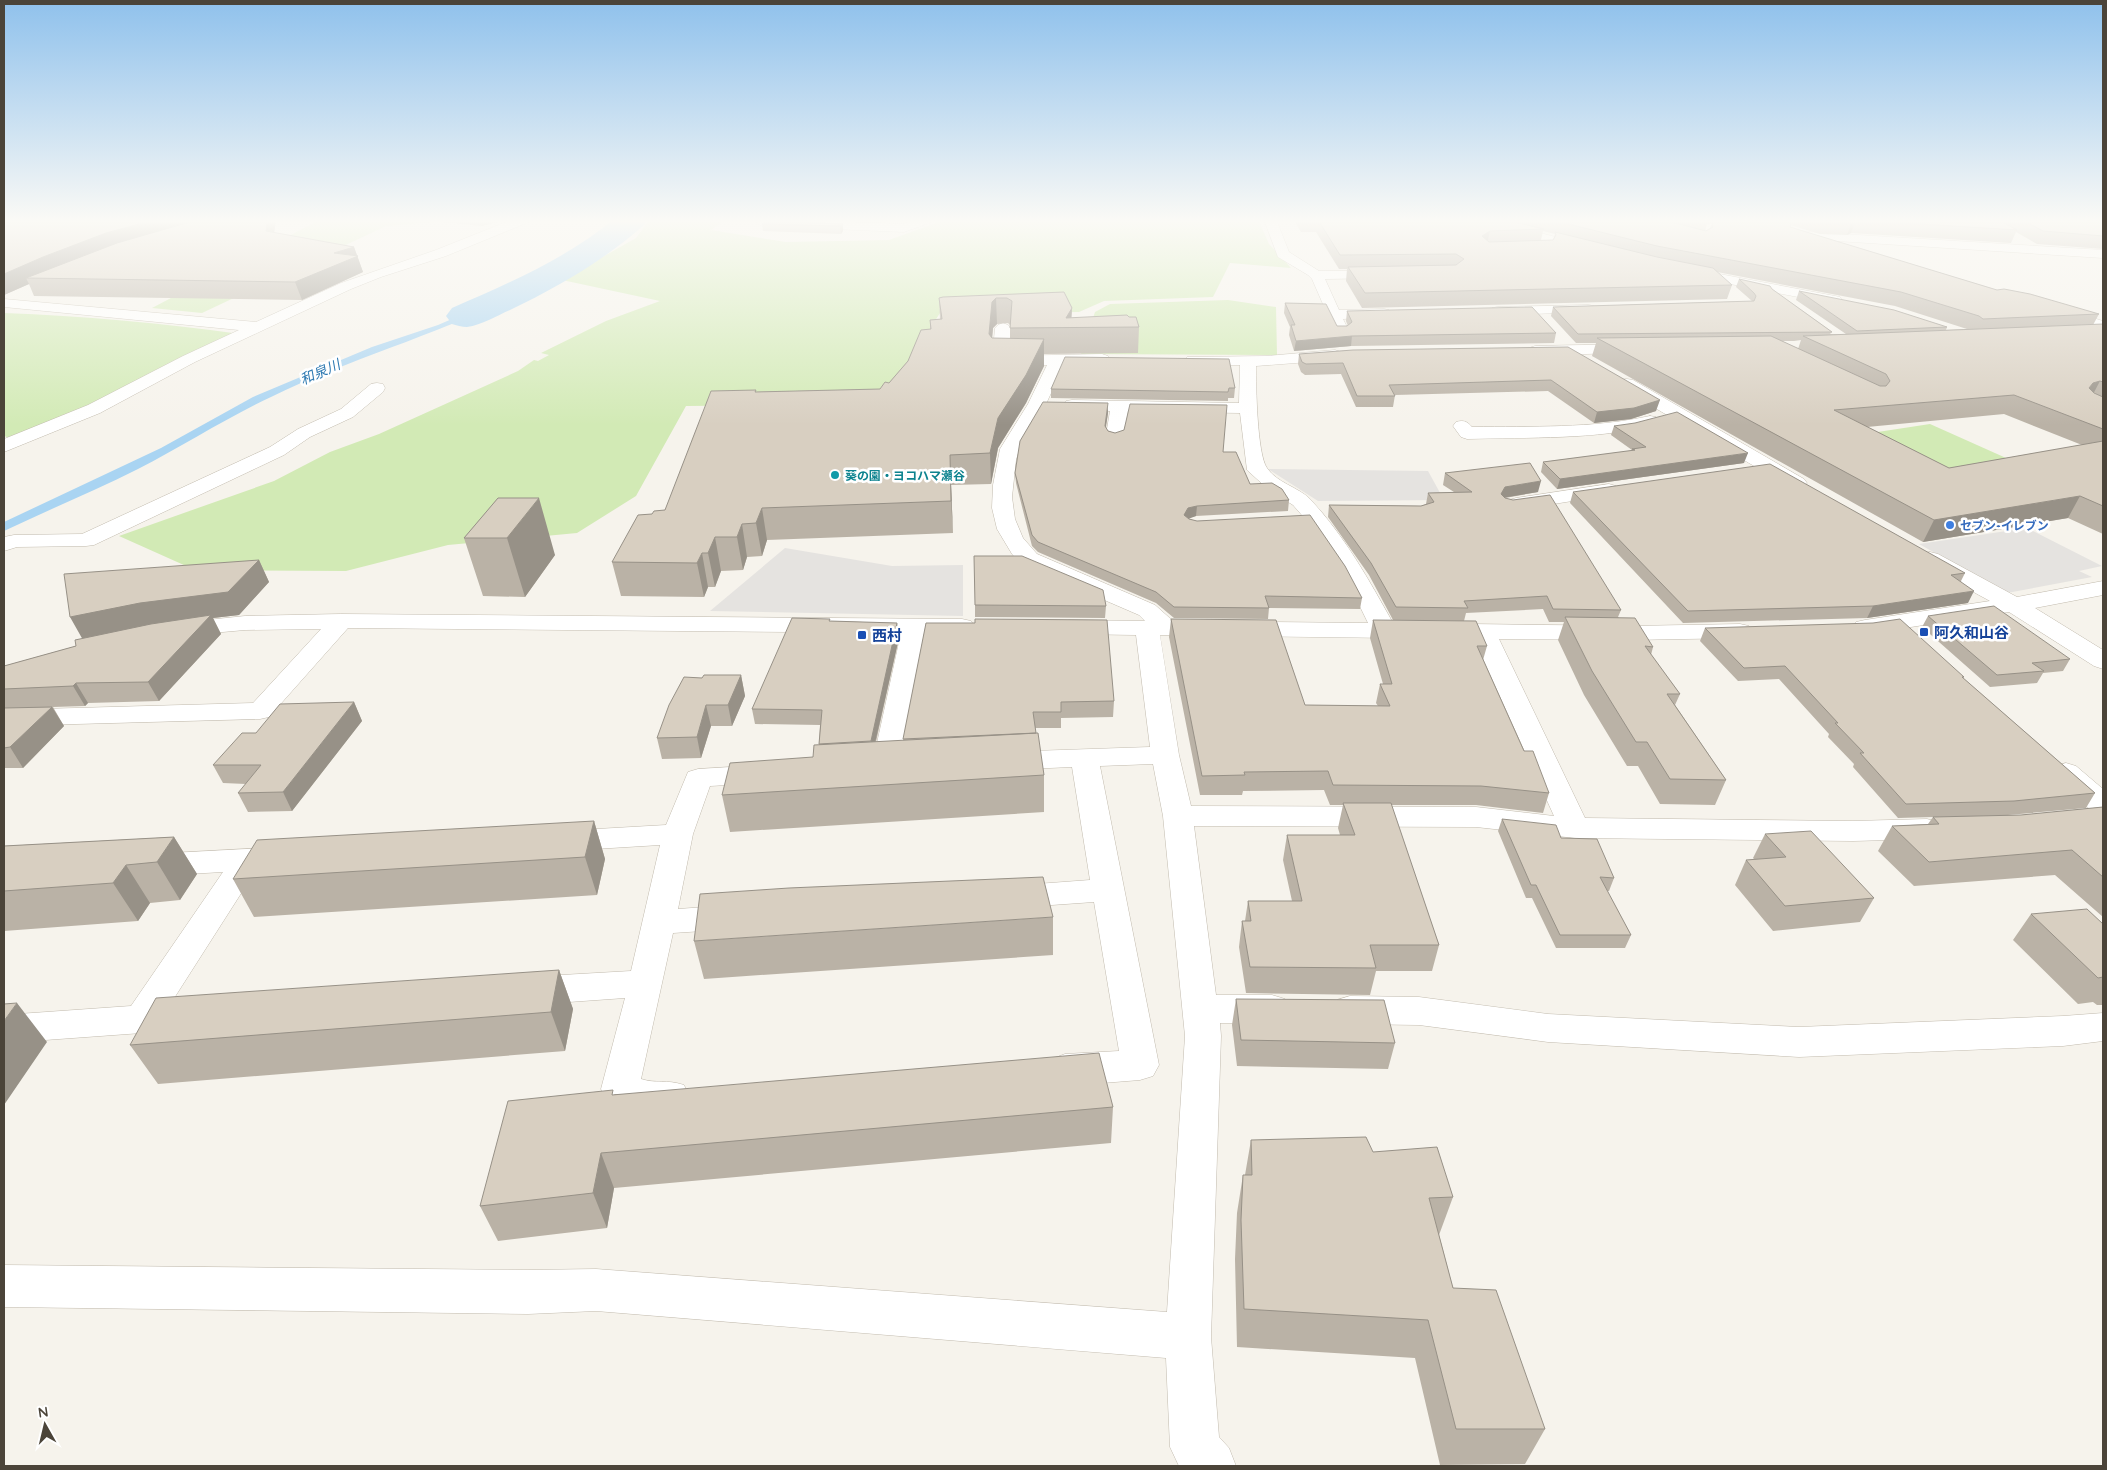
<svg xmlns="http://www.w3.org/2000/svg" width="2107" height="1470" font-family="Quicksand,'Noto Sans JP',sans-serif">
<rect width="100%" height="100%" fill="#f6f3ec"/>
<path fill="#d2eab5" d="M321,219H431L435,222L386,226L202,313L152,308Z
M650,219H726L711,230L786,242L889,240L947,219H1258L1269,244L1291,268L1230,263L1213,297L1104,301L1079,312L940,313L906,366L868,404L686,406L636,496L577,533L448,545L346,571L195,570L119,536L274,481L330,452L379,434L518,371L534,360L538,361L549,355L541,353L606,321L660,301L562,280L636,238Z
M1228,300L1276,307L1277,355L1081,354L1095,312L1110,304Z
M4,313C83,316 161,323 240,334L76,412L10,438L4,436Z
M1930,424L2024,466L1972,476L1845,437Z"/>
<path fill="#e5e3e0" d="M1268,469L1428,471L1444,500L1318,501Z
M2027,528L2102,566L2079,571L2092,577L2007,593L1919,544Z
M785,548L892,566L963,565V616L710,611Z"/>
<path fill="#a9d4f2" d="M553,275C465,328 364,352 271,397C226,418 183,446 138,469C94,491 48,510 4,531V522L161,448L253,397L372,347L438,325Z"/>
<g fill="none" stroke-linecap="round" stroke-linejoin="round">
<path fill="#a9d4f2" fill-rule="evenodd" d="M614,219H648L644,225C603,261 558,287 510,310C496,316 482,325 467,327C462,327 456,325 452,324L446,316L452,308C509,283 566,259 614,219Z"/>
<g stroke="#c2bbae" stroke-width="1">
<path id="minor" d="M514,219H531L529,222L446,256L381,277L351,289L195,362L100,413L4,452V439L88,405L183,356L239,330L4,307V299L256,322L341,283L436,250Z
M758,219L903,224L917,219H934L932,222L904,232L762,226L756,222Z
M1264,219H1276L1289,252L1319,271H1390L1392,274L1385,278L1325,279L1339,310L1384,309L1389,310L1391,313L1389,316L1343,319L1349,331L1346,334H1336L1312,279L1308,275L1278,257Z
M1467,219H1487L1590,246L1591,249L1585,253L1469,222Z
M1809,232L2103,250V258L1805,239L1803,236L1805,233Z
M1688,268L1835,296L1840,297L1842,300L1840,303L1835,304L1683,275L1681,272L1683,269Z
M1589,305L1594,306L1596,309L1594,312L1497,315L1492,314L1490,311L1492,308L1497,307Z
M2060,308L2103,321V330L2055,315L2053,312L2055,309Z
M1003,323L1008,325L1011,328L1008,356L1102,354L1108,356L1110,359L1108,362L1102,364L1064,365L1046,404L1021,443L1016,460L1012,497L1015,519L1023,538L1037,554L1155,605L1173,621L1368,623L1345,576L1307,521L1293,505L1269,490L1247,470L1240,413L1128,411L1124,435L1122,439L1115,441L1108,439L1106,435L1110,411L1072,410L1066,409L1063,405L1066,401L1072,400L1239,403L1240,365H1193L1187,363L1185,360L1187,357L1266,356L1335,350L1341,352L1343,355L1341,358L1335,360L1256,366C1256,385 1257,454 1267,468C1277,483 1298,487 1310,499C1344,535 1369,580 1393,623L1630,626L1740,624L1749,626L1752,631L1749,636L1740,638L1630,640L1499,639L1585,818L1853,821L1927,819L1938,822L1942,829L1938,836L1927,839L1853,841L1575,838L1476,827L1194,826L1216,995H1272L1285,999L1290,1009L1285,1019L1272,1023H1220L1221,1036L1211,1337L1219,1437L1229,1448L1236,1466H1179L1178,1464L1170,1447L1166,1358L596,1311L528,1314L4,1307V1265L528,1270L596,1269L1167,1312L1185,1036L1163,816L1153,764L1100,766L1159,1065L1153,1076L1140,1080L1065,1086L1052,1081L1046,1070L1052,1059L1065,1054L1119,1051L1094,902L1010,908L999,905L994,897L999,889L1010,886L1090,880L1072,767L1004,770L994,767L990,761L994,755L1004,752L1150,747L1136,635L1070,634L1061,632L1058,627L1061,622L1070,620L1145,621L1139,615L1021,564L1012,554L997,529L992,508L993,485L1000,449L1028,404L1047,365L994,364L992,361L995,328L998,325ZM1160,635L1474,639L1554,816L1476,807L1191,806L1179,755Z
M1632,344L1638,346L1640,349L1638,352L1535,356L1529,354L1527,351L1529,348L1535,346Z
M1627,379L1633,380L1804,479L1807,483L1804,487L1797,489L1790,487L1621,388L1619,384L1621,380Z
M377,383L383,384L385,388L383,392L353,417L310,437L284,455L94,545L86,546L17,547L4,551V537L14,535L82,534L270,447L298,429L341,409L371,384Z
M1650,416L1656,417L1659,421L1656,425C1594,440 1531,437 1467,439L1461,437L1453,426L1456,422C1463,420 1467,421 1472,427C1532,426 1591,429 1650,416Z
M1609,484L1616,486L1619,490L1616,494L1516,510L1509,508L1506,504L1509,500L1516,498Z
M1930,552L1938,554L2017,597L2103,581V595L2035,608L2103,650V669L2094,666L2009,612L1865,634L1856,632L1853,627L1856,622L1865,620L1990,601L1922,564L1919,559L1922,554Z
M341,614L962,619L971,621L974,626L971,631L962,633H926L900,766L896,772L886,775L876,772L872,766L901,633L348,628L269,717L260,719L4,726V710L253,703L321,629L245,630L178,636L169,634L166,629L169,624L245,616Z
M2066,763L2076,766L2103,789V815L2093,812L2056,778L2052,772L2056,766Z
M764,765L774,768L778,774L774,780L764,783L710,786L693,834L678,909L733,905L745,909L750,917L745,925L733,929L673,933L641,1079C657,1084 666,1079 684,1085L689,1096L684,1107C652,1118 636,1111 606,1100L601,1089L625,998L527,1005L515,1001L509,991L515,981L527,977L631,971L660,845L562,851L551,848L547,841L551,834L562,831L666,825L688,772L698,769Z
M282,847L293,850L298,858L293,866L282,869L256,870L171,1003L183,1002L196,1006L201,1016L196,1026L183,1030L4,1043V1015L131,1006L223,872L152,876L141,873L136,865L141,857L152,854Z
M1350,996L1419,997L1548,1014L1799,1027L2063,1016L2103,1013V1041L2063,1046L1799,1057L1548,1042L1419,1025L1350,1024L1337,1020L1332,1010L1337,1000Z"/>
</g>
<use href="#minor" fill="#fff" fill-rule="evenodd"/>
</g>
<path fill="#bab2a6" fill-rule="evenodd" d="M4,219H276L274,233L354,247L363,272L302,300L34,296L29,284L4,295Z
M415,219H510L481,226Z
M813,219H912L903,222Z
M1293,219H2103V249L2037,244L2016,232L2011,243L1851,233L1847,235L1820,234L1790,225V227L1997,290L2099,314L2093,325L2103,324V534L2068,518L1923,542L1592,356L1596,343H1576L1551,316L1553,307L1752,301L1736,287L1739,279L1772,289L1832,332L1830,334H1846L1796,300L1799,291L1947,327L1946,330L1967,329L1895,306L1717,272L1732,285L1727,299L1362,308L1346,281L1347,269H1339L1316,232H1301ZM1712,223L1710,228L1705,231L1707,224ZM1543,231L1555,234L1553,240H1541ZM1801,340L1798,349L1782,341H1794ZM2004,414L2082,445L1949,468L1867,427Z
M762,224H843V231L841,234L763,231Z
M1064,292L1072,308L1071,318L1129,317L1139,327L1138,353L1044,354V366L1026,403L998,448L991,484L951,485L953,533L767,540L762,556L747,557L743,570L721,571L715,587H708L704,597L621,596L612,562L652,514L665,510L756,392L880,389L889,383L908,361L930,329V320L940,319L939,298ZM1008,323L1010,325V339L992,338L993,328L997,324Z
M1285,303L1337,326H1348L1346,321L1347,311L1556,333L1554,343L1351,346L1294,351L1289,335L1290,327L1284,313Z
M1568,347L1656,411L1631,419L1594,423L1548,391L1395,395L1393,407H1356L1341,374L1305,375L1301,372L1298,364L1299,354Z
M1235,388L1234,398H1228V401L1051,398V389Z
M1108,413L1106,428L1108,431L1115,433L1223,452L1250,484L1289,500L1288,511L1196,516L1188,518L1362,598L1360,609L1269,608L1268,619L1174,618L1156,603L1038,552L1032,546L1016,483L1015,473Z
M1614,426L1744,463L1557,489L1541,472L1543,462L1632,451V450L1611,435Z
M1445,473L1538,492L1505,498L1621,610L1618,617L1653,647L1651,655L1680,694L1675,705L1726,780L1715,805L1660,804L1638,766H1627L1584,695L1558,640L1564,622H1549L1543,609L1466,613L1464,621L1393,620L1369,575L1328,517L1329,505L1421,506L1426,504L1428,493L1454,492L1443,485Z
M1573,492L1965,573L1961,581L1968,603L1867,618L1683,623L1570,503Z
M498,498L555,555L525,597L483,596L464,538Z
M259,560L269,582L239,615L213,618L221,634L159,701L88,703L85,706L53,707L64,726L23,768H4V666L76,646L82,639Z
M975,605L1106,606L1105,618L975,617Z
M1928,616L2070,659L2063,671L2043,673L2037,683L1990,687L1922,627Z
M1171,619L1305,705L1378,706L1376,703L1380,684H1383L1370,638L1373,620L1487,646L1483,660L1524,751L1549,793L1543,813L1476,805H1391L1439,945L1432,971H1376L1370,995L1246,993L1239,947L1242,921H1245L1248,901H1292L1283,860L1287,835H1340L1338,828L1343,805H1330L1324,790L1243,791L1242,795H1200L1169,637Z
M830,621L897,623L899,638L876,742L903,741L926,623L1114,701L1113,717L1061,718V728H1035L1044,775V812L730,832L722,795L813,757L819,745L820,725L755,724L752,709Z
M1705,628L1964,677L1963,678L2095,793L2086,808L2008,815H2021L2103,807V917L2055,875L1914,886L1878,851L1892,826L1928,824L1933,817L1898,818L1853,767L1854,764L1828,737L1829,734L1779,679L1738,681L1700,641Z
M741,675L745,696L732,726H711L701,758L662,759L657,738L702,678Z
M354,702L362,721L292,811L248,812L238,793L246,784L223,783L213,765L256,733Z
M1502,819L1561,838L1614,878L1609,891H1607L1631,935L1625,948H1556L1532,898H1526L1498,831Z
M594,821L605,859L597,895L254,917L233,879Z
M1765,834L1874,898L1860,922L1773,931L1735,885L1746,860H1755L1753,858Z
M174,837L197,874L180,900L150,903L138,921L4,931V846Z
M2031,914L2103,924V1005H2097L2093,1002L2078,1004L2013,940Z
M1053,917V955L704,979L694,941Z
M559,970L573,1009L565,1051L158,1084L130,1045Z
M1236,999L1395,1043L1388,1069L1237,1066L1232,1025Z
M615,1094L1113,1107L1111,1143L614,1188L607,1228L498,1241L480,1206Z
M1251,1140L1373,1152L1453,1197L1439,1235L1453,1288L1545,1429L1525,1464L1440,1465L1415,1358L1237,1347L1235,1259L1237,1213L1243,1175H1245Z"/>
<path fill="#979187" d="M158,219H218L26,278L29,284L4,295V274L43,257L106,233Z
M268,219H276L272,247L266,231Z
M479,219H510L481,226Z
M902,219H912L903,222Z
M1705,219H1731L1707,224L1708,220Z
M1925,219H1977L1929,222Z
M1856,220L1851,233L1847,235L1852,222Z
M843,224V231L841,234L840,226Z
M1490,231L1487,244L1482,236Z
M354,247L363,272L302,300L295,282L334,253Z
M996,298L997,324L993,328L990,361L989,334L992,302Z
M1072,308L1071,327L1066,318Z
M1352,336L1351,346L1294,351L1296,341Z
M1044,339V366L1026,403L998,448L991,484L990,453L998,418Z
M2100,381L2090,400L2089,388L2093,383Z
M1660,400L1656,411L1631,419L1594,423L1597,412Z
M1108,403V413L1104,436L1105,426Z
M1748,453L1744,463L1557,489L1560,479Z
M950,455L951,485L953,533L951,501Z
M1541,481L1538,492L1502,498L1501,494L1505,487Z
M2080,496L2068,518L1923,542L1934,520Z
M539,498L555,555L525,597L507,538Z
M1197,506L1196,516L1188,519L1184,515L1188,508Z
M762,508L767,540L762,556L756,523Z
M742,524L747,557L743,570L737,537Z
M715,537L721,571L715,587L708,553Z
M702,553L708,587L704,597L697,563Z
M259,560L269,582L239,615L213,618L221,634L159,701L148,682L83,640L70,617Z
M1974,591L1968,603L1867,618L1873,606Z
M897,623L899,638L872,756L871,741Z
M741,675L745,696L732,726L728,705Z
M76,683L88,703L85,706L73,686Z
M354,702L362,721L292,811L283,792Z
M706,705L711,726L701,758L697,737Z
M52,707L64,726L23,768L10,747Z
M594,821L605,859L597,895L585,857Z
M174,837L197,874L180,900L157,862Z
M126,865L150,903L138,921L113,883Z
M559,970L573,1009L565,1051L551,1012Z
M17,1003L47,1042L4,1105V1021Z
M601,1153L614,1188L607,1228L593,1193Z"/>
<path fill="#d8cfc1" stroke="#979187" d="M4,219H158L106,233L43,257L4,274Z
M200,219H268L266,231L354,247L334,253L358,256L295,282L26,278L117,243Z
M1302,219H1502L1544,229L1490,231L1482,236L1489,242L1553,240L1556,235L1555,232L1657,257L1713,268L1732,285L1365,293L1348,267L1456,265L1464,259L1456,254L1340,255L1318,220H1303Z
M1548,219H1660L1706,231L1713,227L1712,222L1728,219H1778L1791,223L1790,227L1997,290L2004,289L2030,294L2099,314L1983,319L1979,316L1901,292L1657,246Z
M1818,219H1931L1934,221L1967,219H1997L2017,230L1856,220L1852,222L1824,221Z
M2021,219H2103V236L2043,231Z
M766,221L843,224L840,226L762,224Z
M1739,279L1770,286L1772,289L1832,332L1578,334L1553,307L1754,301L1756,296L1754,293Z
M1799,291L1894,310L1947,327L1857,331Z
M1064,292L1072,308L1066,318L1127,315L1129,317H1136L1139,327L1010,328L1012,301L1007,298H996L992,302L989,334L992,338L1044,339L1026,375L998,418L990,453L950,455L951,501L762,508L756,523L742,524L737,537H715L708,553H702L697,563L612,562L638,515L652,514L654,511L665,510L711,391L756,390L755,392L880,389L885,382L889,383L908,361L921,330L931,329L930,320L942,319L939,298L943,297Z
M1285,303L1326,304L1337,326H1347L1352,322L1347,311L1532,307L1556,333L1352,336L1296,341L1291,325H1295Z
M2103,324V382L2100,381L2093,383L2089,388L2094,393L2103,397V429L2014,395L1834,410L1949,468L2103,441V506L2080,496L1934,520L1597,338L1771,336L1880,386H1886L1890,381L1886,374L1803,336Z
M1568,347L1660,400L1634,408L1597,412L1551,380L1389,385L1395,396H1357L1343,363L1306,364L1302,362L1299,354L1353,350Z
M1065,357L1229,359L1235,388H1229L1228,392L1051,389Z
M1043,402L1108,403L1105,426L1108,431L1115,433L1124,430L1130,404L1227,405L1223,452H1236L1250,484L1272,483L1282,489L1289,500L1197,506L1188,508L1184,515L1189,519L1197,521L1310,515L1345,566L1362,598L1265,596L1269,608L1174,607L1156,592L1038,542L1032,535L1015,473L1020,441Z
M1677,412L1748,453L1560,479L1543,462L1635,450L1632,449L1646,447L1614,426L1635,423Z
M1530,463L1541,481L1505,487L1501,494L1505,498L1513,500L1550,495L1621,610L1553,609L1547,596L1464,601L1468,608L1396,607L1371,563L1329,505L1421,506L1434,502L1428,493L1472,492L1445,473Z
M1770,464L1965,573L1951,575L1974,591L1873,606L1688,611L1573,492Z
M498,498H539L507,538H464Z
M974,556H1022L1103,590L1106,606L975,605Z
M259,560L228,592L140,603L70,617L64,574Z
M1994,606L2070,659L2032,663L2044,671L1997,675L1928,616Z
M211,615L148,682L76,683L73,686L4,689V666L76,646L75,640L151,624Z
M1565,617L1635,618L1653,647L1645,646L1680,694H1667L1726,780L1670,779L1647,742H1636L1592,671Z
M792,618L830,619L829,621L897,623L871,741L819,744L822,710L752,709Z
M975,619L1107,620L1114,701L1061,702V712H1033L1036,733L903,739L926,623H975Z
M1171,619L1276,620L1305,705L1390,706L1380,684H1392L1373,620L1476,621L1487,646H1477L1524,751H1533L1549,793L1481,786L1333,785L1328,771L1244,772L1245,775L1202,776Z
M1900,619L1964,677H1962L2095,793L2014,801L1906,804L1860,753H1864L1835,723H1838L1785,666L1744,668L1705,628L1873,623Z
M704,675H741L728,705H706L697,737L657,738L669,705L684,677L702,678Z
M354,702L283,792L238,793L261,765H213L242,733H256L280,704Z
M52,707L10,747L4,748V708Z
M1038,733L1044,775L722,795L730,763L813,757L814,745Z
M1343,803H1391L1439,945H1370L1376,968L1250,967L1242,921H1251L1248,901H1302L1287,835H1355Z
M2103,807V877L2072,850L1929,862L1892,826L1939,824L1933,817L2021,815Z
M1502,819L1556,825L1561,838L1597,839L1614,878L1600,877L1631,935H1560L1536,885H1531Z
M594,821L585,857L233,879L257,840Z
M1811,831L1874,898L1785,906L1746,860L1786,857L1765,834Z
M174,837L157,862L126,865L113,883L4,891V846Z
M1043,877L1053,917L694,941L700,894L789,888Z
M2087,909L2103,924V977L2098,978L2031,914Z
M559,970L551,1012L130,1045L156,998Z
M1236,999L1384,1000L1395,1043L1241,1040Z
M17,1003L4,1021V1004Z
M1099,1053L1113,1107L601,1153L593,1193L480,1206L508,1101L613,1090L612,1095Z
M1366,1137L1373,1152L1437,1147L1453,1197L1429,1198L1453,1288L1496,1290L1545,1429H1456L1428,1320L1244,1309L1241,1220L1243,1175H1252L1251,1140Z"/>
<linearGradient id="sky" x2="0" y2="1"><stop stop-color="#8fc1ec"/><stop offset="0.52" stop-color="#fbfaf6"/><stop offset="1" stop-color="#fbfaf6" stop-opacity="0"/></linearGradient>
<rect width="2107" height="425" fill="url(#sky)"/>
<circle fill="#0f9aa8" stroke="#fff" stroke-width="2" cx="835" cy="475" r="5"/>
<circle fill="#3f7fe0" stroke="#fff" stroke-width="2" cx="1950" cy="525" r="5"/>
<g fill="#1a4fb4" stroke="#fff" stroke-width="2">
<rect x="1919" y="627" width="10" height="10" rx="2.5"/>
<rect x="857" y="630" width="10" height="10" rx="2.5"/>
</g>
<g text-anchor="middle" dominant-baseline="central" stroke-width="5" stroke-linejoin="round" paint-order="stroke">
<g font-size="12" font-weight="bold" fill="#0d838f" stroke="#fff" text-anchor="start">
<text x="845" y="475">葵の園・ヨコハマ瀬谷</text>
</g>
<g font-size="12" font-weight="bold" fill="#366cbe" stroke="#fff" text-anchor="start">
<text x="1960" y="525">セブン-イレブン</text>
</g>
<g font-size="14" font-style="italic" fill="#2e7ab2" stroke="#fff">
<text transform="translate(320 372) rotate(-24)">和泉川</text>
</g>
<g font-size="15" font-weight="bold" fill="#164399" stroke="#fff" text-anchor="start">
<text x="1934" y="632">阿久和山谷</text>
<text x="872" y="635">西村</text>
</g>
</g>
<rect width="2107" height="1470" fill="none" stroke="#4b4439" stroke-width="10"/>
<g transform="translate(45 1425) rotate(352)" stroke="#ffffff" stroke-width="4" paint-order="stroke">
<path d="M0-4L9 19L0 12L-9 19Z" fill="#4b4439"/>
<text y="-8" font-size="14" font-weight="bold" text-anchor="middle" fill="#4b4439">N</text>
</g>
</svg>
